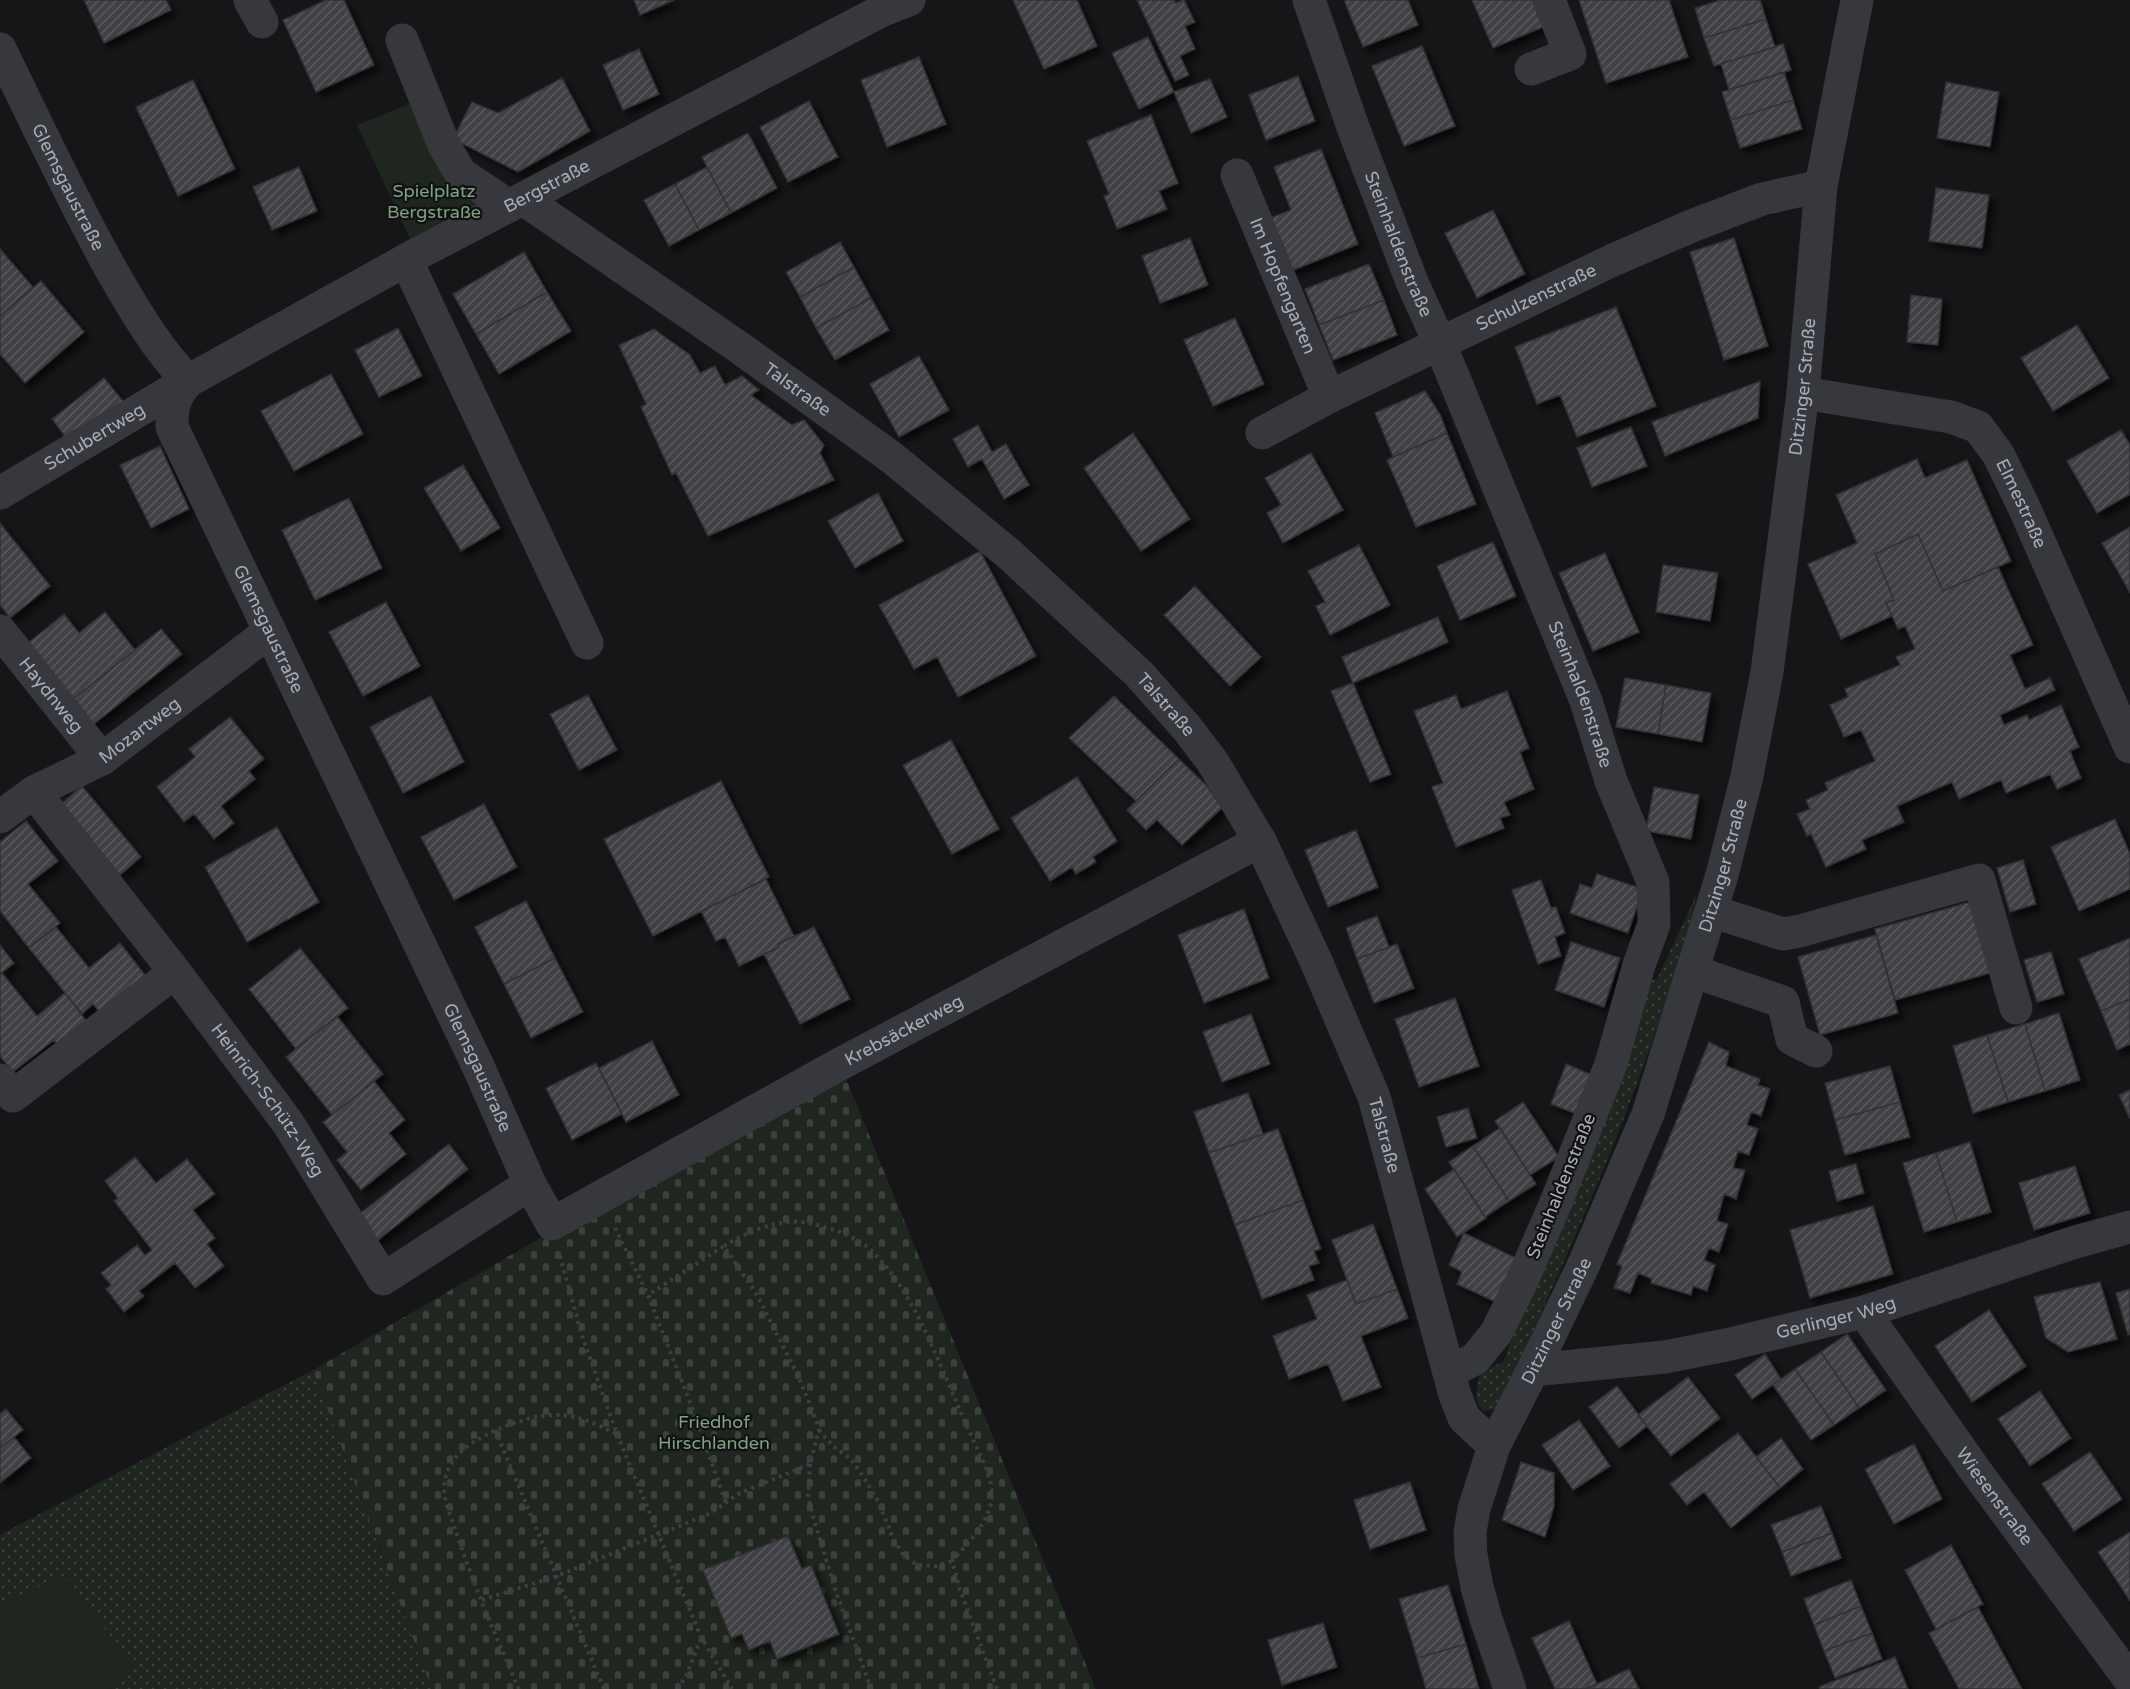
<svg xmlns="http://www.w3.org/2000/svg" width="2130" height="1689" font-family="'Varela Round',sans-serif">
<defs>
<pattern id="grass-dots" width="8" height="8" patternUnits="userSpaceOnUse" patternTransform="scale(1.5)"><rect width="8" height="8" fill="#1e261f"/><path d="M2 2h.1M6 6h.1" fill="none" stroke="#3c433d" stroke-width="1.8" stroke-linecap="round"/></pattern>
<pattern id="cemetery-stones" width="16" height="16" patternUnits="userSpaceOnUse" patternTransform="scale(1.5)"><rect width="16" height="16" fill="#1e261f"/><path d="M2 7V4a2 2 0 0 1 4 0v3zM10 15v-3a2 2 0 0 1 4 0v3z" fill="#3c433d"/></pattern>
<pattern id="building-hatch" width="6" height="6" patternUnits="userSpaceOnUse" patternTransform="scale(1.5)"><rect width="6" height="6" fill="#404145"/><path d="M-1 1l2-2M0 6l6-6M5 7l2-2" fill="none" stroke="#595a5e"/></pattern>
<filter id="shadow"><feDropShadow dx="5.5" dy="5.5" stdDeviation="3" flood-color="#0009"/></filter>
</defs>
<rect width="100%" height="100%" fill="#161618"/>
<path fill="url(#grass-dots)" d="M1697,893C1688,935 1674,975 1661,1015C1617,1150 1556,1278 1499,1408L1484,1411C1472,1400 1477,1388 1480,1374L1504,1361L1525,1298L1647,982L1657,979Z
M313,1370L432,1689H110L134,1669L65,1575L0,1605V1535Z"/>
<path fill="url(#cemetery-stones)" d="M840,1064L1096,1689H432L313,1370Z"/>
<path fill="#1e261f" d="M421,99L484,218L417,254L357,125Z
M65,1575L134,1669L110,1689H0V1605Z"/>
<path fill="url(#building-hatch)" stroke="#303034" stroke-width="1.5" filter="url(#shadow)" d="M84,0H166L171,10L104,43Z
M326,0H344L374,65L316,92L283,20Z
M634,0H674L640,15Z
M1013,0H1077L1097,46L1044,69Z
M1137,0H1174L1175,3L1184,0L1195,22L1185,26L1195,49L1180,56L1189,75L1175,81Z
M1344,0H1408L1418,25L1363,47Z
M1472,0H1540L1550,24L1493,48Z
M1579,0H1669L1688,57L1606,83Z
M1721,0H1760L1766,19L1704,38L1695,8Z
M1766,19L1775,47L1714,66L1704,38Z
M1148,37L1174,92L1139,109L1112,53Z
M1783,44L1791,70L1729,90L1721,64Z
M1422,46L1455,126L1404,146L1372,66Z
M639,49L659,94L623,110L603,65Z
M919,57L946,124L887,147L861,80Z
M1784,72L1793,100L1731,120L1722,92Z
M1298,76L1315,121L1266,140L1249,95Z
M562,78L590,131L518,172L453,139L472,102L498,113Z
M1210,79L1227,117L1191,133L1174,92Z
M193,80L235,169L178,196L136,107Z
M1946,82L1999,92L1990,147L1937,138Z
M1793,100L1802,129L1740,148L1731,120Z
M809,101L838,157L788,182L760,127Z
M1151,115L1178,183L1159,191L1167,209L1117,229L1104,196L1109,194L1087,141Z
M748,133L777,188L731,213L702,157Z
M1321,149L1358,244L1286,273L1265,220L1291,210L1274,167Z
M299,167L317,211L272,230L253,187Z
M707,167L731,213L699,230L675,184Z
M675,184L699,230L669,246L644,200Z
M1936,188L1989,195L1982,248L1929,241Z
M1493,210L1525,274L1477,298L1445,233Z
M1190,238L1208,285L1160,303L1142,256Z
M1734,238L1768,346L1724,360L1690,252Z
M840,242L854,267L800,297L786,272Z
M0,249L33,287L0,316Z
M524,252L547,292L476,334L453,294Z
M1369,264L1384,300L1319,325L1305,289Z
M854,267L871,298L816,328L800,297Z
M41,281L84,332L25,383L0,354V316Z
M547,292L571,331L499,374L476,334Z
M1911,295L1942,299L1938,345L1907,342Z
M871,298L889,330L835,360L816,328Z
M1384,300L1397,335L1333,360L1319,325Z
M1616,307L1656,406L1577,437L1560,395L1537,404L1515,347Z
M1235,318L1264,384L1213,406L1184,340Z
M2077,325L2109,378L2053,411L2021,358Z
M398,328L422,376L379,397L355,350Z
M654,329L690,355L700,373L715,366L725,385L742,376L759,390L751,395L792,425L804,420L824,445L820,453L834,480L708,536L676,473L672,475L641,407L646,404L619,345Z
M919,356L949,410L899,437L870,384Z
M331,374L363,434L294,471L261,411Z
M104,378L123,401L70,443L52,419Z
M1760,381L1758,418L1665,456L1652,422Z
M1425,391L1441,416L1447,433L1393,457L1375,413Z
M978,425L992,452L1006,444L1029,485L1004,499L982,459L968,467L953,439Z
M1631,427L1647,466L1592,487L1577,448Z
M2121,430L2130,445V494L2097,513L2067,461Z
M1133,433L1190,519L1141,551L1084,468Z
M1447,433L1476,504L1416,527L1387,460Z
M160,446L189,509L151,528L120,465Z
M1311,453L1343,510L1283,543L1267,513L1281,505L1265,478Z
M1917,459L1925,478L1967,460L2011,561L1943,591L1918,534L1875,554L1894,600L1886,603L1892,616L1841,639L1808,564L1857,543L1836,495Z
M463,465L500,528L461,551L424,488Z
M878,493L903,541L855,568L828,521Z
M349,498L382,568L315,600L282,530Z
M0,523L50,586L10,618L0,605Z
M2130,527V593L2102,543Z
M1918,534L1943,591L1998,567L2033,645L2010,655L2025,689L2050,678L2055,690L2000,715L2004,725L2027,715L2029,720L2061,705L2079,747L2070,751L2081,778L2057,789L2050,774L2006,793L2001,780L1959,799L1952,782L1897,806L1904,822L1862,840L1866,849L1826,867L1811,834L1807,836L1797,814L1810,809L1806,800L1828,790L1825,783L1875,761L1861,730L1844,737L1830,705L1848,697L1845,689L1900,665L1896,657L1915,649L1905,626L1898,629L1886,603L1894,600L1875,554Z
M1493,542L1516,596L1460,620L1437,566Z
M1359,545L1390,605L1330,635L1316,606L1325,602L1308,571Z
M980,551L1036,656L958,697L937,657L914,669L879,605Z
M1605,553L1639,632L1593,651L1559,573Z
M1663,565L1718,573L1710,621L1656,612Z
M1195,586L1261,657L1230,686L1164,615Z
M386,602L420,666L363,696L329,632Z
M105,612L135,650L72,700L28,643L64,614L79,633Z
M1438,617L1448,642L1353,683L1342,657Z
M161,629L182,654L90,727L72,700Z
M1625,678L1666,685L1658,734L1616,727Z
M1353,683L1391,774L1370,782L1331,691Z
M1666,685L1711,693L1702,742L1658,734Z
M1507,691L1529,748L1520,752L1534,789L1504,802L1510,815L1500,818L1504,828L1456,847L1432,787L1443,783L1414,711L1456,695L1461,709Z
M588,695L617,750L579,770L550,714Z
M431,696L464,762L403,793L370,727Z
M1114,696L1179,759L1136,801L1069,738Z
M230,717L264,759L249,771L255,779L221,806L234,823L214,839L194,814L184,822L157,787L195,757L189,749Z
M951,740L999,829L952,854L903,765Z
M1179,759L1207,786L1222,808L1182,845L1157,820L1146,830L1127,810Z
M1077,777L1117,841L1093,857L1096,862L1076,874L1072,867L1050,881L1011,818Z
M721,781L769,877L653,936L604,839Z
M82,786L141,857L120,875L61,804Z
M1654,787L1699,795L1691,839L1646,831Z
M484,804L517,867L454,900L421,837Z
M2115,819L2130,854V889L2079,911L2051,847Z
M26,821L58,861L28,884L60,923L29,948L0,911V842Z
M277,827L319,902L247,942L205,867Z
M1356,830L1378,887L1328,907L1305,850Z
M2023,860L2036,904L2010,912L1997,868Z
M1597,874L1643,889L1628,933L1570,913L1580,884L1592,888Z
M766,879L794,936L778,944L779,947L739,966L725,937L716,941L701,911Z
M1541,880L1551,908L1556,907L1565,933L1555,937L1561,956L1538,964L1512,890Z
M526,901L555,958L504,984L475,927Z
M1970,902L1990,973L1895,1000L1875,929Z
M1244,909L1269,978L1204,1003L1178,935Z
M1377,916L1389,947L1357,959L1346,928Z
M56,927L89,968L120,943L149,980L104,1017L93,1004L82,1014L29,948Z
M814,927L850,999L800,1024L764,954L779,947L778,944Z
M1876,935L1898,1013L1820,1035L1798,957Z
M2130,938V999L2101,1011L2079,959Z
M1571,942L1620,958L1604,1007L1555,990Z
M1397,944L1414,988L1374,1003L1357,959Z
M0,945L14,963L0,974Z
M300,948L348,1008L296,1049L249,989Z
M2051,952L2064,994L2037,1002L2024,960Z
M555,958L583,1012L531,1038L504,984Z
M2,973L37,1016L65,993L91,1027L62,1050L54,1040L13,1072L0,1056V974Z
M1455,998L1479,1066L1419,1087L1395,1019Z
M2130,999V1044L2117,1050L2101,1011Z
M2059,1013L2080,1080L2045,1091L2025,1024Z
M1251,1014L1270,1064L1222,1082L1203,1032Z
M337,1016L383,1074L332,1115L286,1057Z
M2025,1024L2045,1091L2008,1102L1987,1035Z
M1987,1035L2008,1102L1973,1113L1953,1046Z
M652,1041L679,1095L626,1122L599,1068Z
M1709,1042L1729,1052L1726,1066L1760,1079L1758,1085L1770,1089L1761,1116L1751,1112L1747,1125L1758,1129L1749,1155L1738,1151L1733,1168L1745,1170L1736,1199L1724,1194L1717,1221L1728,1224L1719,1252L1709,1248L1704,1260L1715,1265L1707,1291L1693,1286L1691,1295L1651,1283L1652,1279L1638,1273L1630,1293L1614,1288L1622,1266L1617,1264Z
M596,1063L622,1114L572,1140L546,1088Z
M1566,1064L1599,1078L1585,1117L1551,1104Z
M1890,1066L1900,1102L1835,1120L1825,1083Z
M374,1081L405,1120L389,1133L406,1154L361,1190L337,1160L347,1152L323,1122Z
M2130,1090V1119L2119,1095Z
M1248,1093L1263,1134L1209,1153L1194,1112Z
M1523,1102L1559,1157L1530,1175L1495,1121Z
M1900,1102L1910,1137L1845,1155L1835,1120Z
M1468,1108L1477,1138L1446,1147L1437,1117Z
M1500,1128L1536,1184L1509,1201L1473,1146Z
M1278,1129L1303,1200L1235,1225L1209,1153Z
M1970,1142L1991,1212L1957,1222L1936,1153Z
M449,1144L468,1169L373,1244L353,1219Z
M1473,1146L1509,1201L1485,1217L1449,1162Z
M1936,1153L1957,1222L1924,1232L1903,1163Z
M135,1157L156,1183L187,1159L215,1194L193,1210L215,1238L207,1244L224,1266L195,1288L175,1263L139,1291L144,1296L124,1312L106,1289L111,1285L101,1273L137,1245L145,1255L152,1250L114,1201L118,1198L105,1181Z
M1856,1164L1864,1193L1837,1201L1829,1171Z
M2075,1166L2090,1213L2034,1230L2019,1183Z
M1454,1169L1486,1218L1457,1237L1425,1189Z
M1303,1200L1321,1249L1314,1251L1319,1263L1309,1266L1314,1280L1262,1299L1235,1225Z
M1873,1206L1893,1274L1810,1298L1790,1230Z
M1373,1224L1397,1289L1356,1304L1332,1240Z
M1464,1233L1520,1260L1500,1304L1457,1284L1462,1272L1449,1265Z
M1347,1280L1356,1304L1397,1289L1408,1318L1361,1336L1381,1387L1343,1401L1328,1364L1289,1379L1273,1336L1317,1319L1307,1295Z
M2100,1282L2117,1339L2068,1352L2046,1338L2034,1297Z
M2130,1289V1334L2128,1335L2116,1293Z
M1989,1310L2026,1366L1972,1402L1935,1346Z
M1847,1334L1886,1390L1859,1408L1821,1352Z
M1821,1352L1859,1408L1834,1425L1795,1369Z
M1765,1354L1781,1379L1752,1399L1735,1375Z
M1795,1369L1834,1425L1811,1440L1773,1385Z
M1688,1377L1720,1418L1671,1456L1638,1415Z
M1617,1386L1647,1426L1619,1448L1589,1407Z
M2040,1391L2071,1438L2030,1466L1998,1419Z
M6,1409L23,1430L0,1448V1414Z
M1579,1420L1610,1466L1573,1490L1542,1445Z
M1738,1433L1780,1488L1731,1528L1704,1492L1687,1505L1670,1484Z
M14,1437L31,1458L0,1483V1448Z
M1781,1438L1803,1469L1780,1488L1756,1457Z
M1914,1444L1942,1499L1894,1524L1865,1469Z
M2090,1452L2122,1499L2074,1531L2042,1484Z
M1521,1462L1554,1473V1506L1545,1537L1502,1520Z
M1410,1482L1426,1530L1370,1549L1354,1500Z
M1821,1506L1832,1533L1782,1552L1771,1525Z
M2130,1532V1601L2098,1552Z
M1832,1533L1841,1558L1791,1576L1782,1552Z
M788,1536L802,1569L811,1565L839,1634L777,1659L770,1641L749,1650L742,1634L731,1638L703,1570Z
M1951,1545L1983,1604L1936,1629L1905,1570Z
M1851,1580L1861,1606L1814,1625L1804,1599Z
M1448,1585L1466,1644L1417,1658L1399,1599Z
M1861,1606L1872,1633L1824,1651L1814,1625Z
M1978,1607L2022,1689H1959L1929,1633Z
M1569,1621L1597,1684L1585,1689H1555L1532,1638Z
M1323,1623L1337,1667L1282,1685L1268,1640Z
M1872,1633L1882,1659L1835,1678L1824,1651Z
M1466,1644L1479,1689H1426L1417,1658Z
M1895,1657L1908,1689H1820L1819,1687Z
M1629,1669L1639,1689H1585L1597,1684Z"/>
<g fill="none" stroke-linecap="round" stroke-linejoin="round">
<path stroke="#3d3f44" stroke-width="4" stroke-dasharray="3 4.5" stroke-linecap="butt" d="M615,1228L648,1295
M724,1246C743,1234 765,1225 787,1222C807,1219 849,1233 865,1245C908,1280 934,1351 956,1401C965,1423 976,1445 986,1468C988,1475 991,1483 992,1491C993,1519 969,1542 952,1561L960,1590L997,1689
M560,1256L582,1336L617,1434L701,1637L732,1689
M495,1430L604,1689
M819,1430L834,1447L851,1459L862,1475L878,1501L893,1538L904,1556L917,1565L936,1566L952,1561
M810,1464L808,1495L812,1513L835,1589L871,1689
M482,1600L557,1576L711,1513L740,1493L810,1464L819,1429L811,1407L798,1376L757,1295L724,1246L648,1295L693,1410L726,1503
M519,1689C496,1638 474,1585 456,1532C452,1519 444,1502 444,1488C445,1454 477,1438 504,1427C552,1408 572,1412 617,1434
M678,1689L687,1674L701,1638"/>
<g stroke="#37383d" stroke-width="33">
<path d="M250,0L262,22"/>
<path id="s1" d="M1309,0L1354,130L1412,282L1440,344L1586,701L1611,781L1653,882L1654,924L1639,965L1611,1064L1557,1200L1521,1283L1496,1333L1475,1359L1449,1372"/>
<path d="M402,40L444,145L461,174L509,206"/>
<path id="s2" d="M0,49C37,124 72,200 113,273C135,311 157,349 188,381"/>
<path d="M1531,69L1570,54L1549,0"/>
<path id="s3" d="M1237,175L1329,397"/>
<path id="s4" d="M523,199L740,348L891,457L1009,554L1139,674L1186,727L1212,761L1260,841L1316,961L1374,1097L1455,1395L1464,1418L1494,1446"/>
<path d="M406,260L587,643"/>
<path id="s5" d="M188,381C174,397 172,406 172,427L478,1066L530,1184L552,1224L840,1064L1260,841"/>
<path id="s6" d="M1803,393L1951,417L1978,427L1998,454L2023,505L2130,747"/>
<path id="s7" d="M1262,433L1329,397L1613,260L1694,225L1762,199L1821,186"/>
<path id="s8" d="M0,493L188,381L417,254L881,11L909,0"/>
<path id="s9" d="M0,631L102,759"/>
<path id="s10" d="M34,792L175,972L288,1123L383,1279L530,1184"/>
<path id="s11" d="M0,817L34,792L102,759L270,631"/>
<path d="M1711,911L1783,934L1800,931L1979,880L2016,1008"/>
<path d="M1692,971L1783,1002L1792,1039L1816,1051"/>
<path d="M0,1080L13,1096L175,972"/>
<path id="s12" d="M1864,1312L1975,1470L2130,1680"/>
<path id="s13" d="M1533,1370L1665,1357L1726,1345L1864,1312L2072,1243L2130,1227"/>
<path id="s14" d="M1510,1689L1486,1619L1477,1587L1471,1555L1470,1532L1474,1509L1494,1446L1533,1370L1584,1264L1648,1114L1722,875L1747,776L1767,672L1803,393L1821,186L1857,0"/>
</g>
</g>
<g text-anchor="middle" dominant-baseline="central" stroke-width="4.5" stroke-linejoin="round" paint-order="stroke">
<g font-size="18" fill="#a8adb8" stroke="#111113">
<text stroke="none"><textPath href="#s8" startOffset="627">Bergstraße</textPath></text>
<text stroke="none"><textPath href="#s2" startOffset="154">Glemsgaustraße</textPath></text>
<text stroke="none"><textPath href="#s1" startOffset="260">Steinhaldenstraße</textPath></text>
<text stroke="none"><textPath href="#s3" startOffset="120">Im Hopfengarten</textPath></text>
<text stroke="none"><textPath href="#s7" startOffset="306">Schulzenstraße</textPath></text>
<text stroke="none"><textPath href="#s14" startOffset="1364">Ditzinger Straße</textPath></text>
<text stroke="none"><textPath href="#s4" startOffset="334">Talstraße</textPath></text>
<text stroke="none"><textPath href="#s8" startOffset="110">Schubertweg</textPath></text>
<text stroke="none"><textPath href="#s6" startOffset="267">Elmestraße</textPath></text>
<text stroke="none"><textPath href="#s5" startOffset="274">Glemsgaustraße</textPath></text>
<text stroke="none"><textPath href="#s1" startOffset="746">Steinhaldenstraße</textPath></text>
<text stroke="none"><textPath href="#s9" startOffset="82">Haydnweg</textPath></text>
<text stroke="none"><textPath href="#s4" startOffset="820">Talstraße</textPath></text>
<text stroke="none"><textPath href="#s11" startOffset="165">Mozartweg</textPath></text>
<text stroke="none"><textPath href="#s14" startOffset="878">Ditzinger Straße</textPath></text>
<text stroke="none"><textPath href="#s5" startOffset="1335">Krebsäckerweg</textPath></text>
<text stroke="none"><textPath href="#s5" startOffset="760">Glemsgaustraße</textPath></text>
<text stroke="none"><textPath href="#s10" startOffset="387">Heinrich-Schütz-Weg</textPath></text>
<text stroke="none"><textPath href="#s4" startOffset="1306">Talstraße</textPath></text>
<text transform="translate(1561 1186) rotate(-68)">Steinhaldenstraße</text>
<text stroke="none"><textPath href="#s13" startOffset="308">Gerlinger Weg</textPath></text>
<text stroke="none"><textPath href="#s14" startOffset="392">Ditzinger Straße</textPath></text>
<text stroke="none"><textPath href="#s12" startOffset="226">Wiesenstraße</textPath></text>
</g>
<g font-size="18" fill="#7fa381" stroke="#111113">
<text x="434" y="191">Spielplatz<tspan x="434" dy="21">Bergstraße</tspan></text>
<text x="714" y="1422">Friedhof<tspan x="714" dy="21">Hirschlanden</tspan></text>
</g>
</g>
</svg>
